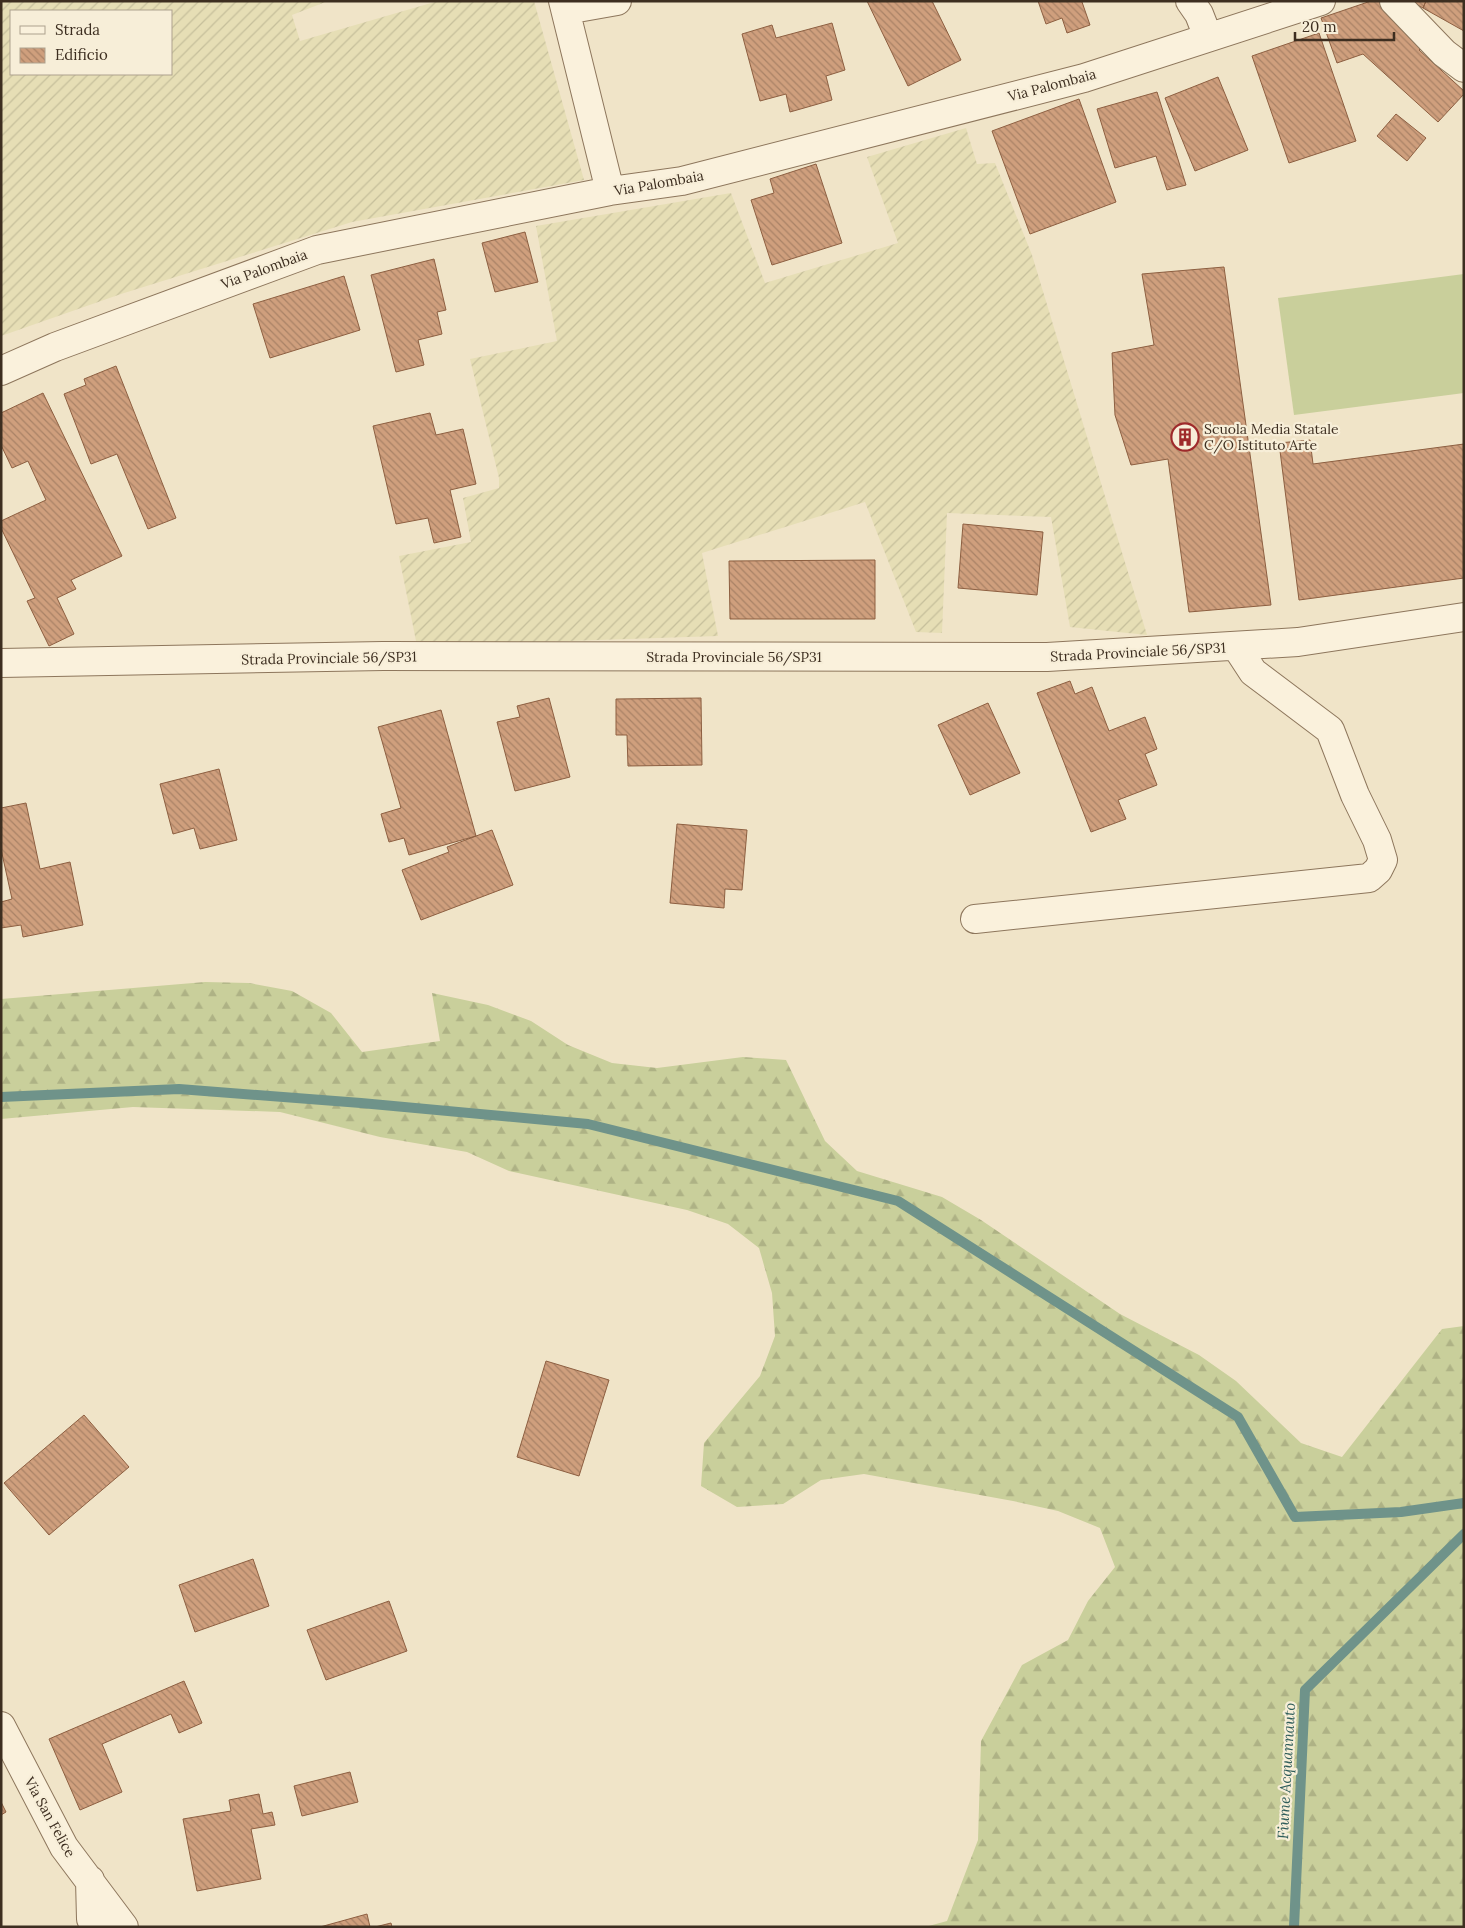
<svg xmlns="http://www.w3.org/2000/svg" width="1465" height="1928" font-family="Lora,serif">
<defs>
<pattern id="farmland-furrows" width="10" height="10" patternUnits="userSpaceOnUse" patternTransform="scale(1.25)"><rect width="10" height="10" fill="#e6deb5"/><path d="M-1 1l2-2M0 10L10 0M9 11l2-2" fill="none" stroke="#c6bf9b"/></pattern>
<pattern id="forest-firs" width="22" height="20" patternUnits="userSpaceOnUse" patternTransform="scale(1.25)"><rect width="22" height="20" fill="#c9cf9b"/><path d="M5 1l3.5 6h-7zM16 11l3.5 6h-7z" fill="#aeb285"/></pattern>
<pattern id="building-back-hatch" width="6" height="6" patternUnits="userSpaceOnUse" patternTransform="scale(1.25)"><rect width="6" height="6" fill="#cf9f7d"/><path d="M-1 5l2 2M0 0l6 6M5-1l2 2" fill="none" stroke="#a98266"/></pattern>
</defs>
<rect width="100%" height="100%" fill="#f0e4c8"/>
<path fill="url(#farmland-furrows)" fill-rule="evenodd" d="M1,1H328L292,15L300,41L438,1H534L584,180L352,222L121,294L1,336ZM11,11H171V74H11Z
M966,128L977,164L995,163L1032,255L1147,635L1070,627L1051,517L947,513L942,633L916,632L865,502L702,553L718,636L417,646L399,556L471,542L463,498L499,488V478L470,359L557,341L536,226L731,193L765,283L898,243L867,157Z"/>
<path fill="url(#forest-firs)" d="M205,982L249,983L292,991L331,1013L362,1052L440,1041L432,993L488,1005L531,1021L568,1045L612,1063L657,1068L743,1057L786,1060L825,1141L857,1171L942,1197L981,1220L1120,1314L1199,1355L1236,1381L1301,1443L1342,1457L1442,1329L1464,1326V1927H925L947,1921L978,1840L981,1741L1022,1665L1068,1640L1088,1601L1115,1567L1100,1528L1058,1511L1013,1501L864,1474L821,1480L783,1504L737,1507L701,1486L704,1443L760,1376L775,1336L772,1293L759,1248L728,1224L687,1210L509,1171L467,1152L380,1137L280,1112L133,1107L1,1119V999Z"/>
<path fill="#c9cf9b" d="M1464,274V393L1294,415L1278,298Z"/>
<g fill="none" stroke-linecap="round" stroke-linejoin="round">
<path stroke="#6f938a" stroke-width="10" d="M1,1097L179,1089L361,1103L588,1124L898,1201L1238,1417L1295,1517L1401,1512L1464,1503
M1294,1927L1305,1690L1464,1534"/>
</g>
<path fill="url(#building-back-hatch)" stroke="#8d5f41" d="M867,1H932L961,60L908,86Z
M1038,1H1083L1082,2L1090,25L1067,33L1062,18L1046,24Z
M1371,1H1380L1426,43L1419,50L1464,91V94L1438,122L1363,54L1337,63L1321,18Z
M1410,1H1426L1423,8Z
M1426,1H1464V31L1423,8Z
M832,23L845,70L826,76L832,100L790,112L786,94L760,101L742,34L772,25L776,38Z
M1319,33L1356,141L1289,163L1252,56Z
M1218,77L1248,150L1195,171L1165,98Z
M1157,92L1186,185L1167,190L1156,156L1115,168L1097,109Z
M1079,99L1116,202L1030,234L992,131Z
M1396,114L1426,138L1407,161L1377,136Z
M816,164L842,243L772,265L751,200L774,193L770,179Z
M525,232L538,282L495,292L482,243Z
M434,259L446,310L437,312L442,334L418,340L424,365L396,372L371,275Z
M1224,267L1271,605L1189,612L1168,459L1131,465L1115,415L1112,353L1154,345L1142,274Z
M344,276L360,330L270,358L253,304Z
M116,366L176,518L148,529L117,454L91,464L64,394L86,385L84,379Z
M43,393L122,556L71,580L76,589L57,598L74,634L49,646L27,601L35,598L1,528V521L46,500L28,461L12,468L1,445V413Z
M430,413L436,435L463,429L476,484L450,490L461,537L434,543L428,518L396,524L373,426Z
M1310,440L1313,464L1464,444V578L1299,600L1279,443Z
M963,524L1043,532L1037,595L958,588Z
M875,560V619H730L729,561Z
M1070,681L1075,694L1092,687L1109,731L1145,717L1157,749L1145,754L1157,785L1118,800L1126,819L1091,832L1037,693Z
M549,698L570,777L515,791L497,722L520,717L517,706Z
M701,698L702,765L628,766L627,735H616V699Z
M988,703L1020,773L970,795L938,725Z
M441,710L476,836L409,855L404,838L389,842L381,814L401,808L378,727Z
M219,769L237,840L200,849L194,828L173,834L160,784Z
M26,803L40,869L70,862L83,925L23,937L21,925L1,928V902L12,899L1,849V808Z
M677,824L747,830L742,890L725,889L724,908L670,903Z
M492,830L513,885L421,920L402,870L449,852L447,847Z
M546,1361L609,1380L579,1476L517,1457Z
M84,1415L129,1467L49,1535L4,1483Z
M253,1559L269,1606L195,1632L179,1585Z
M389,1601L407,1651L326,1680L307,1630Z
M184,1681L202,1723L179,1733L171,1714L102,1744L122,1792L80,1810L49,1739Z
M350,1772L358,1802L302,1816L294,1786Z
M259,1794L263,1814L272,1812L275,1825L251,1829L261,1879L197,1891L183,1819L231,1811L229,1800Z
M1,1802L6,1812L1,1815Z
M367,1914L370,1927H320Z
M391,1923L392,1927H375Z"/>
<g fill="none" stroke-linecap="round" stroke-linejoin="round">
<g stroke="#8d765c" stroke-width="30">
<path id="minor" d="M563,1L610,191
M1190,1L1199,14L1208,37
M1394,1L1444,53L1464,68
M566,10L617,1
M1,371L55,347L317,250L610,191L682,181L1084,78L1321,1
M1,663L383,656L1047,657L1298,642L1464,617
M975,919L1369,878L1378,870L1383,860L1377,840L1355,795L1330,730L1253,672L1236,646
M1,1726L64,1847L124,1927
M90,1880L91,1919L95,1927"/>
</g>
<use href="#minor" stroke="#faf1dc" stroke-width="28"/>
</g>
<defs>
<g id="building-ring" transform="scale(1.4375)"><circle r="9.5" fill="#f7eed8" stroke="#9e2a2b" stroke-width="1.5"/><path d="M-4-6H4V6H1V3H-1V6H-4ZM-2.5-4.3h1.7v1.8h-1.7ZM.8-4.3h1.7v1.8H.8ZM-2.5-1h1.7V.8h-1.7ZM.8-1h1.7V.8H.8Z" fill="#9e2a2b"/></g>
</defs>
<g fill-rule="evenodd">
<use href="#building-ring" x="1185" y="437"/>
</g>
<g text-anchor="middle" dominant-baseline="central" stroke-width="4.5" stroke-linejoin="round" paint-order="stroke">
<g font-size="14" fill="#3d2e20" stroke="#f7eed8">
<text transform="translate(1052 85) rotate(-15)">Via Palombaia</text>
<text transform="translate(659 183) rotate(-10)">Via Palombaia</text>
<text transform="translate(264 269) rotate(-20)">Via Palombaia</text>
<text transform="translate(1138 652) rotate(-3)">Strada Provinciale 56/SP31</text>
<text x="734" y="657">Strada Provinciale 56/SP31</text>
<text transform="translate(329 658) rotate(-1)">Strada Provinciale 56/SP31</text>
<text transform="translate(50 1817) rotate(61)">Via San Felice</text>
</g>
<g font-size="14" fill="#3d2e20" stroke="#f7eed8" text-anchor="start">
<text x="1204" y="429">Scuola Media Statale<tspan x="1204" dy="16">C/O Istituto Arte</tspan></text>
</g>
<g font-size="15" font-style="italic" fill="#2f5d5a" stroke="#f7eed8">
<text transform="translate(1286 1771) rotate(-87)">Fiume Acquannauto</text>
</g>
</g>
<rect width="1465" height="1928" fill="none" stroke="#3d2e20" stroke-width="5"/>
<rect x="10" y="10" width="162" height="65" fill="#f7eed8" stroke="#ada18e"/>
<rect x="20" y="26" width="25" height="8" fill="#faf1dc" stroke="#ada18e"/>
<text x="55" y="35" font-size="15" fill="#3d2e20">Strada</text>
<rect x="20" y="48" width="25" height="15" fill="url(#building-back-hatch)" stroke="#ada18e"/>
<text x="55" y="60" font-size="15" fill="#3d2e20">Edificio</text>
<path d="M1295 32v8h99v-8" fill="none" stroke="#3d2e20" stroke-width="2.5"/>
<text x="1302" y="32" font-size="15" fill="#3d2e20" stroke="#f7eed8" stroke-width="4" paint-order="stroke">20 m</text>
</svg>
